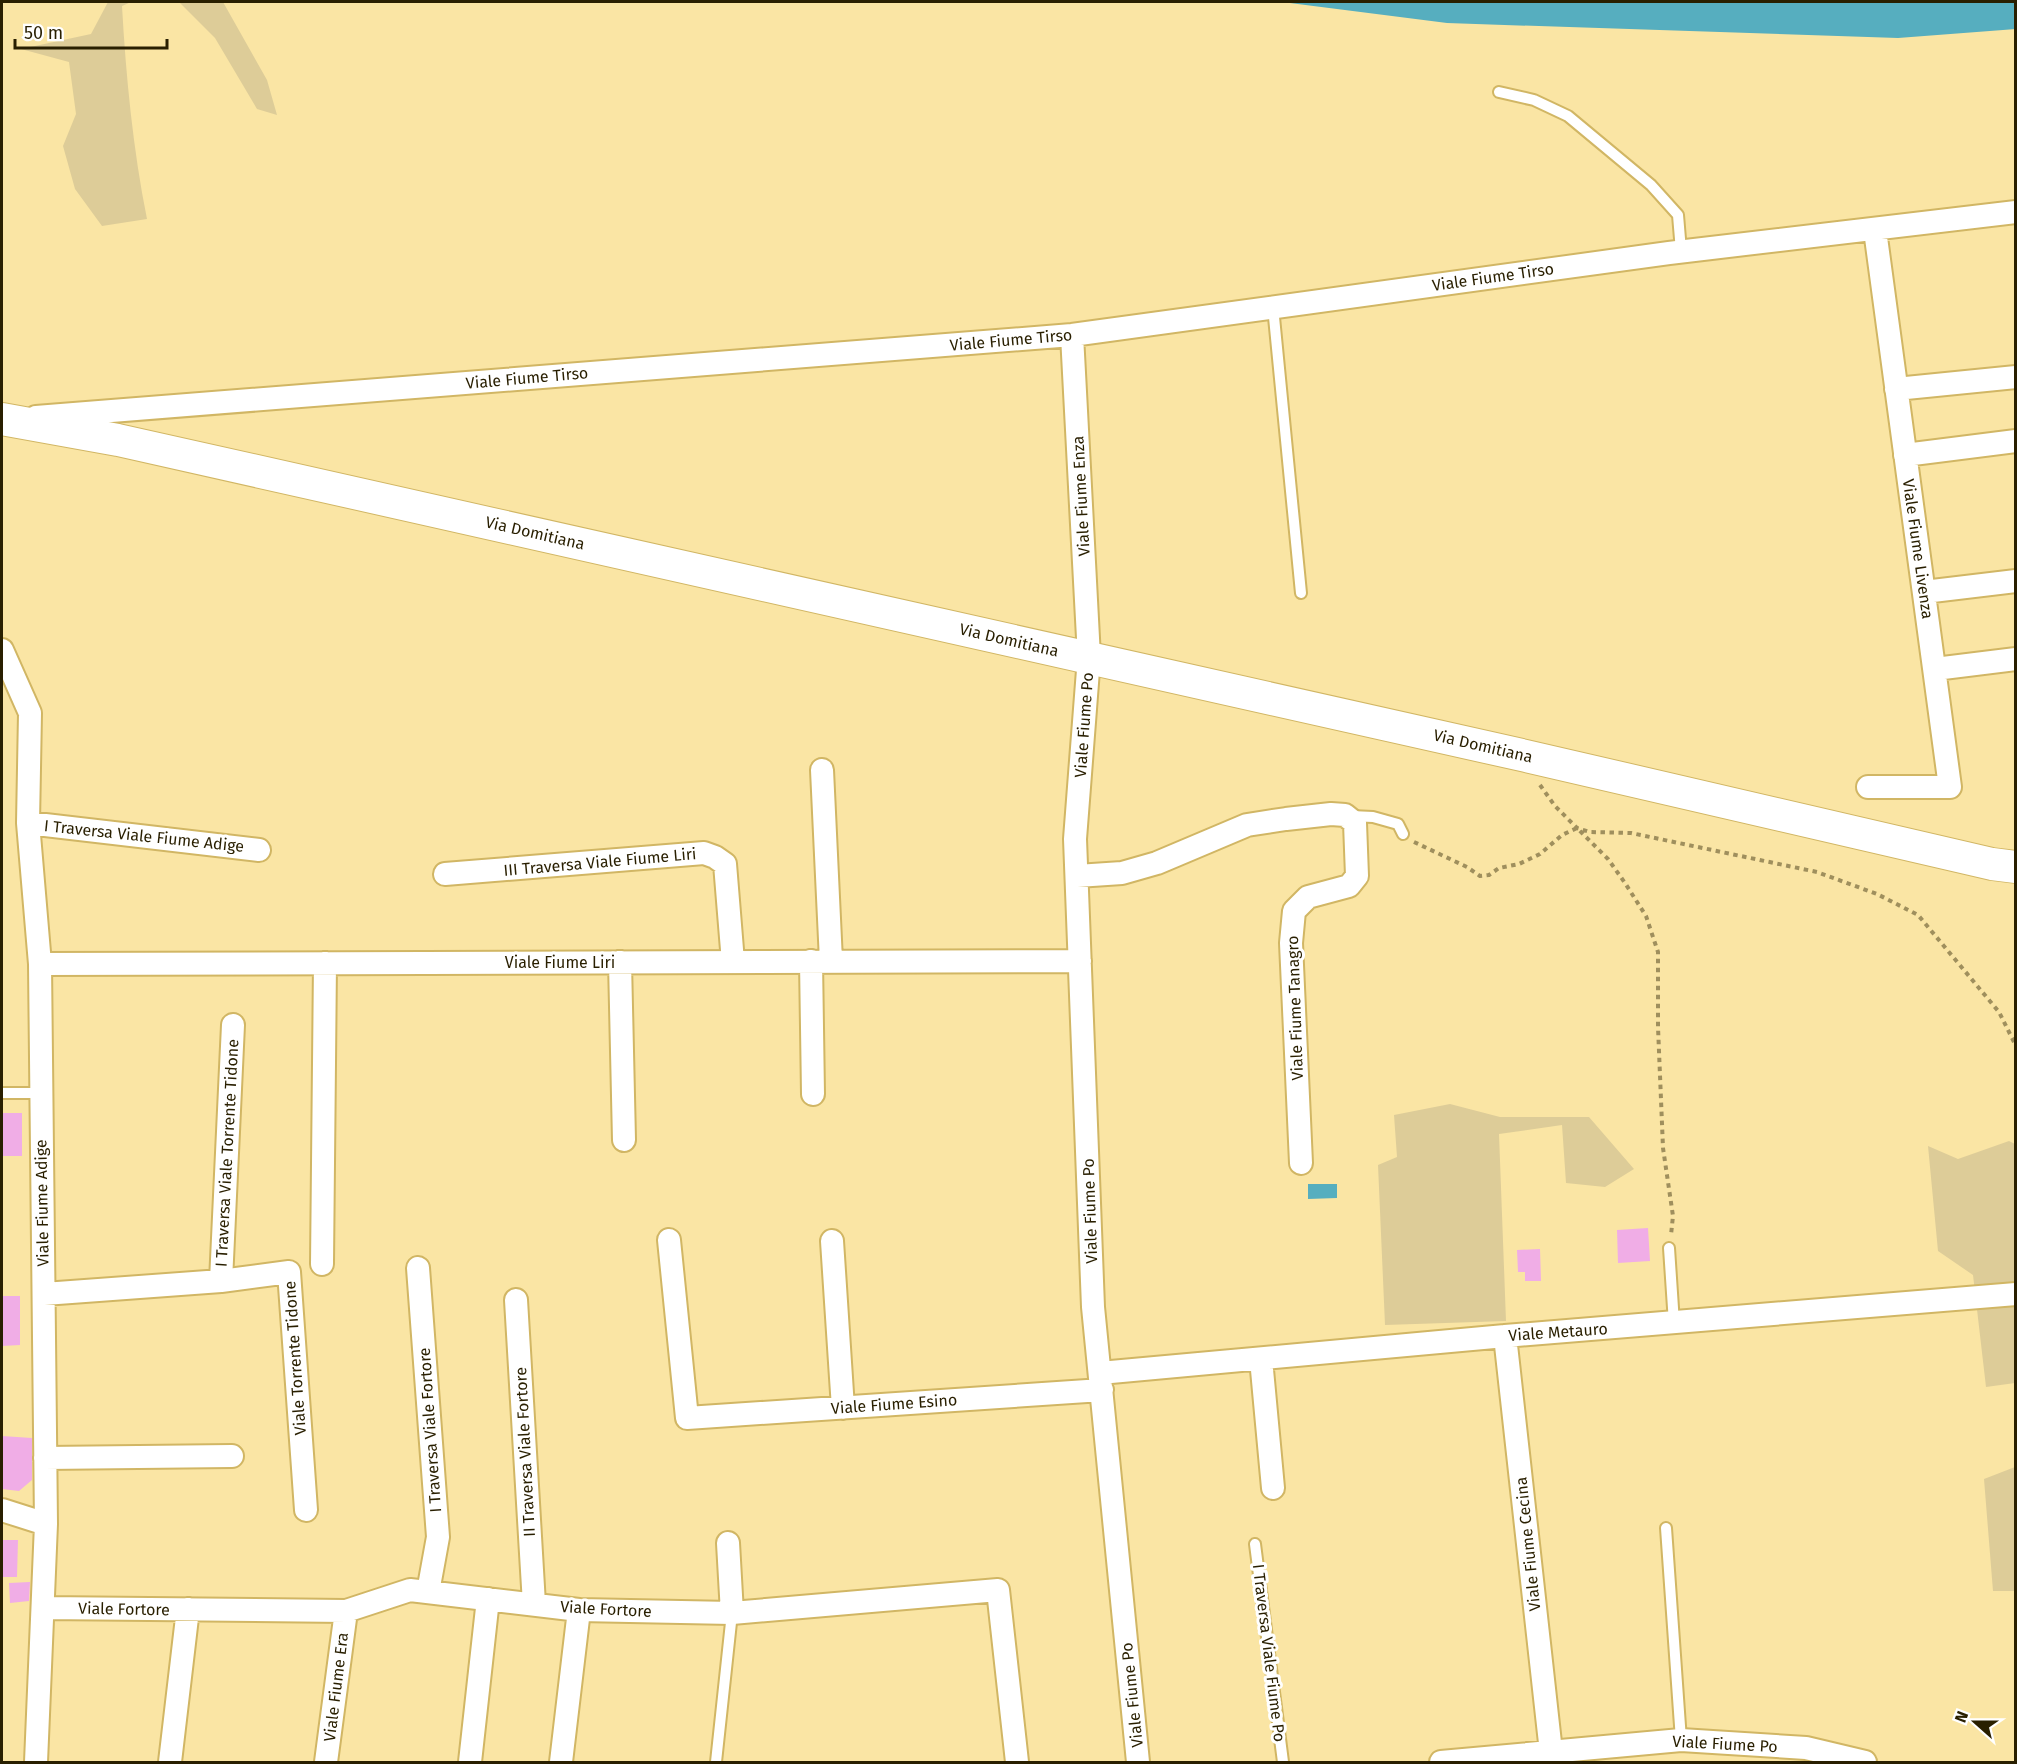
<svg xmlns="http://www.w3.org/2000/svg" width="2017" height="1764" font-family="'Fira Sans',sans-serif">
<rect width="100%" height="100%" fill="#fae5a4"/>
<path fill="#ddcc98" d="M108,2H131L122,6C126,77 133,149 147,219L102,226L75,189L63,146L76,114L69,62L21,49L91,34Z
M179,2H223L267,80L277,115L257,109L215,38Z
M1450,1104L1500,1117H1589L1634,1169L1605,1187L1566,1183L1562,1125L1499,1134L1506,1321L1385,1325L1378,1165L1397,1157L1394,1115Z
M2009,1141L2015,1144V1383L1986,1387L1973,1275L1938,1251L1928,1146L1958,1159Z
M2015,1467V1591H1993L1984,1479Z"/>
<path fill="#56aebf" d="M1282,2H2015L2016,29L1898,38L1447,23Z
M1308,1184H1337V1198L1308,1199Z"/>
<path fill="#f0ade6" d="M2,1113H22V1156H2Z
M1648,1228L1650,1261L1618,1263L1617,1230Z
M1540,1249L1541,1281H1525V1272H1518L1517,1250Z
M2,1296H20V1345L2,1346Z
M2,1436L32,1438V1480L19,1491L2,1489Z
M2,1540H18L17,1577H2Z
M30,1582L29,1601L10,1603L9,1583Z"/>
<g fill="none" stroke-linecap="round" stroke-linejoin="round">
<g stroke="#d1b664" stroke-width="14">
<path id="lane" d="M1499,92L1534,100L1568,116L1651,185L1678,215L1681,251
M1273,307L1301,593
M1351,816L1373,817L1398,824L1403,834
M2,1093H41
M1669,1248L1674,1323
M1666,1528L1681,1740
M1255,1544L1283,1762
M716,1762L732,1613"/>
</g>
<g stroke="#d1b664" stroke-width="26">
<path id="street" d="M1072,335L1089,657L1075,839L1093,1307L1138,1762
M1896,389L2016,377
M36,417L1072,335L1669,253L2016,212
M1905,455L2016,441
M1924,592L2016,581
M2,650L30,713L28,823L40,964L46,1524L36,1762
M1935,669L2016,659
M822,770L831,961
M1868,787H1950L1875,230
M28,823L259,850
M445,874L704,853L715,857L725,864L733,962
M1077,876L1122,873L1157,863L1247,825L1286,819L1331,814L1345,815L1355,823L1357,876L1349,886L1308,897L1294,911L1291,943L1301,1163
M811,961L813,1094
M620,962L624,1140
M40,964L1080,961
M669,1240L687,1418L1102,1390
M832,1241L843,1408
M322,1264L325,963
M418,1268L438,1537L428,1592
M221,1281L233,1025
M44,1294L221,1281L289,1272L306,1510
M516,1300L534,1604
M1505,1336L1551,1752L1545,1762
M1261,1359L1273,1488
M1100,1373L1505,1336L2016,1294
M45,1458L232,1456
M2,1510L46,1524
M728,1543L732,1613
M43,1608L346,1611L410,1590L579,1610L732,1613L998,1590L1017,1762
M170,1762L188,1609
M326,1762L346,1611
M470,1762L488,1599
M561,1762L579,1610
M1441,1762L1681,1740L1806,1748L1865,1762"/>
</g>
<g stroke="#d1b664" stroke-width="34">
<path id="secondary" d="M2,419L118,440L1526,756L1992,864L2016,867"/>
</g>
<path stroke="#9f8f5d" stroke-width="4" stroke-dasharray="4.5 4.5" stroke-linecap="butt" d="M1540,785L1555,806L1577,828L1590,832L1631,833L1817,872L1877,894L1918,915L1999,1012L2016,1046
M1414,842L1467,867L1480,876L1489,875L1499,868L1519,864L1540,854L1562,835L1577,828L1608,859L1625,883L1646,916L1658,952V1027L1663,1148L1673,1216L1671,1235"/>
<use href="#lane" stroke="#fff" stroke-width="10"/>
<use href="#street" stroke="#fff" stroke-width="22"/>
<use href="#secondary" stroke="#fff" stroke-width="32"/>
</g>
<g text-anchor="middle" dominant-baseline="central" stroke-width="6" stroke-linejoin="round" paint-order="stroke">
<g font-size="16" fill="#291f00" stroke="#fff">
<text transform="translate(1493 277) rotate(-8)">Viale Fiume Tirso</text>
<text transform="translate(1011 340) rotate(-5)">Viale Fiume Tirso</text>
<text transform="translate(527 378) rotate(-5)">Viale Fiume Tirso</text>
<text transform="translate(1081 496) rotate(-93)">Viale Fiume Enza</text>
<text transform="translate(535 533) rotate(13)">Via Domitiana</text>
<text transform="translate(1918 549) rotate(82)">Viale Fiume Livenza</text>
<text transform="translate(1009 640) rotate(13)">Via Domitiana</text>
<text transform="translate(1084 725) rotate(-86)">Viale Fiume Po</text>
<text transform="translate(1483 746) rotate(13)">Via Domitiana</text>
<text transform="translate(144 836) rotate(6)">I Traversa Viale Fiume Adige</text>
<text transform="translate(600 862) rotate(-5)">III Traversa Viale Fiume Liri</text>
<text x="560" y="962">Viale Fiume Liri</text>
<text transform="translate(1295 1008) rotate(-92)">Viale Fiume Tanagro</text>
<text transform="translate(227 1153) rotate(-87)">I Traversa Viale Torrente Tidone</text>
<text transform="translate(42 1203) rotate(-91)">Viale Fiume Adige</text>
<text transform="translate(1090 1211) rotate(-92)">Viale Fiume Po</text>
<text transform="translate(1558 1332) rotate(-4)">Viale Metauro</text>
<text transform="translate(295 1358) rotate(-94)">Viale Torrente Tidone</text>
<text transform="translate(894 1404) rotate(-4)">Viale Fiume Esino</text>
<text transform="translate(430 1430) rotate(-94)">I Traversa Viale Fortore</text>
<text transform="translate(525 1452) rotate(-93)">II Traversa Viale Fortore</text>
<text transform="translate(1528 1544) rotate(-96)">Viale Fiume Cecina</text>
<text transform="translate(124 1609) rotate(1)">Viale Fortore</text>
<text transform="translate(606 1609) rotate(3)">Viale Fortore</text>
<text transform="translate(1269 1653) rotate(83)">I Traversa Viale Fiume Po</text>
<text transform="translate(336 1687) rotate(-83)">Viale Fiume Era</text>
<text transform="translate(1132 1695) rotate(-96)">Viale Fiume Po</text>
<text transform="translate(1725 1744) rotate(3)">Viale Fiume Po</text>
</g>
</g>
<rect width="2017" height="1764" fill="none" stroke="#291f00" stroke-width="6"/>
<g transform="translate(1975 1722) rotate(291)" stroke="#ffffff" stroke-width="4.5" paint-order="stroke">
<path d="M0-4.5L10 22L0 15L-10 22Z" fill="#291f00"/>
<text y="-9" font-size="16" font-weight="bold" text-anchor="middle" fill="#291f00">N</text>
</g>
<path d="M15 39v9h152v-9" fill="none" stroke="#291f00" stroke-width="3"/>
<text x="24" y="39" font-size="18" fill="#291f00" stroke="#ffffff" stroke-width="4.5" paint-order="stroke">50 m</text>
</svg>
